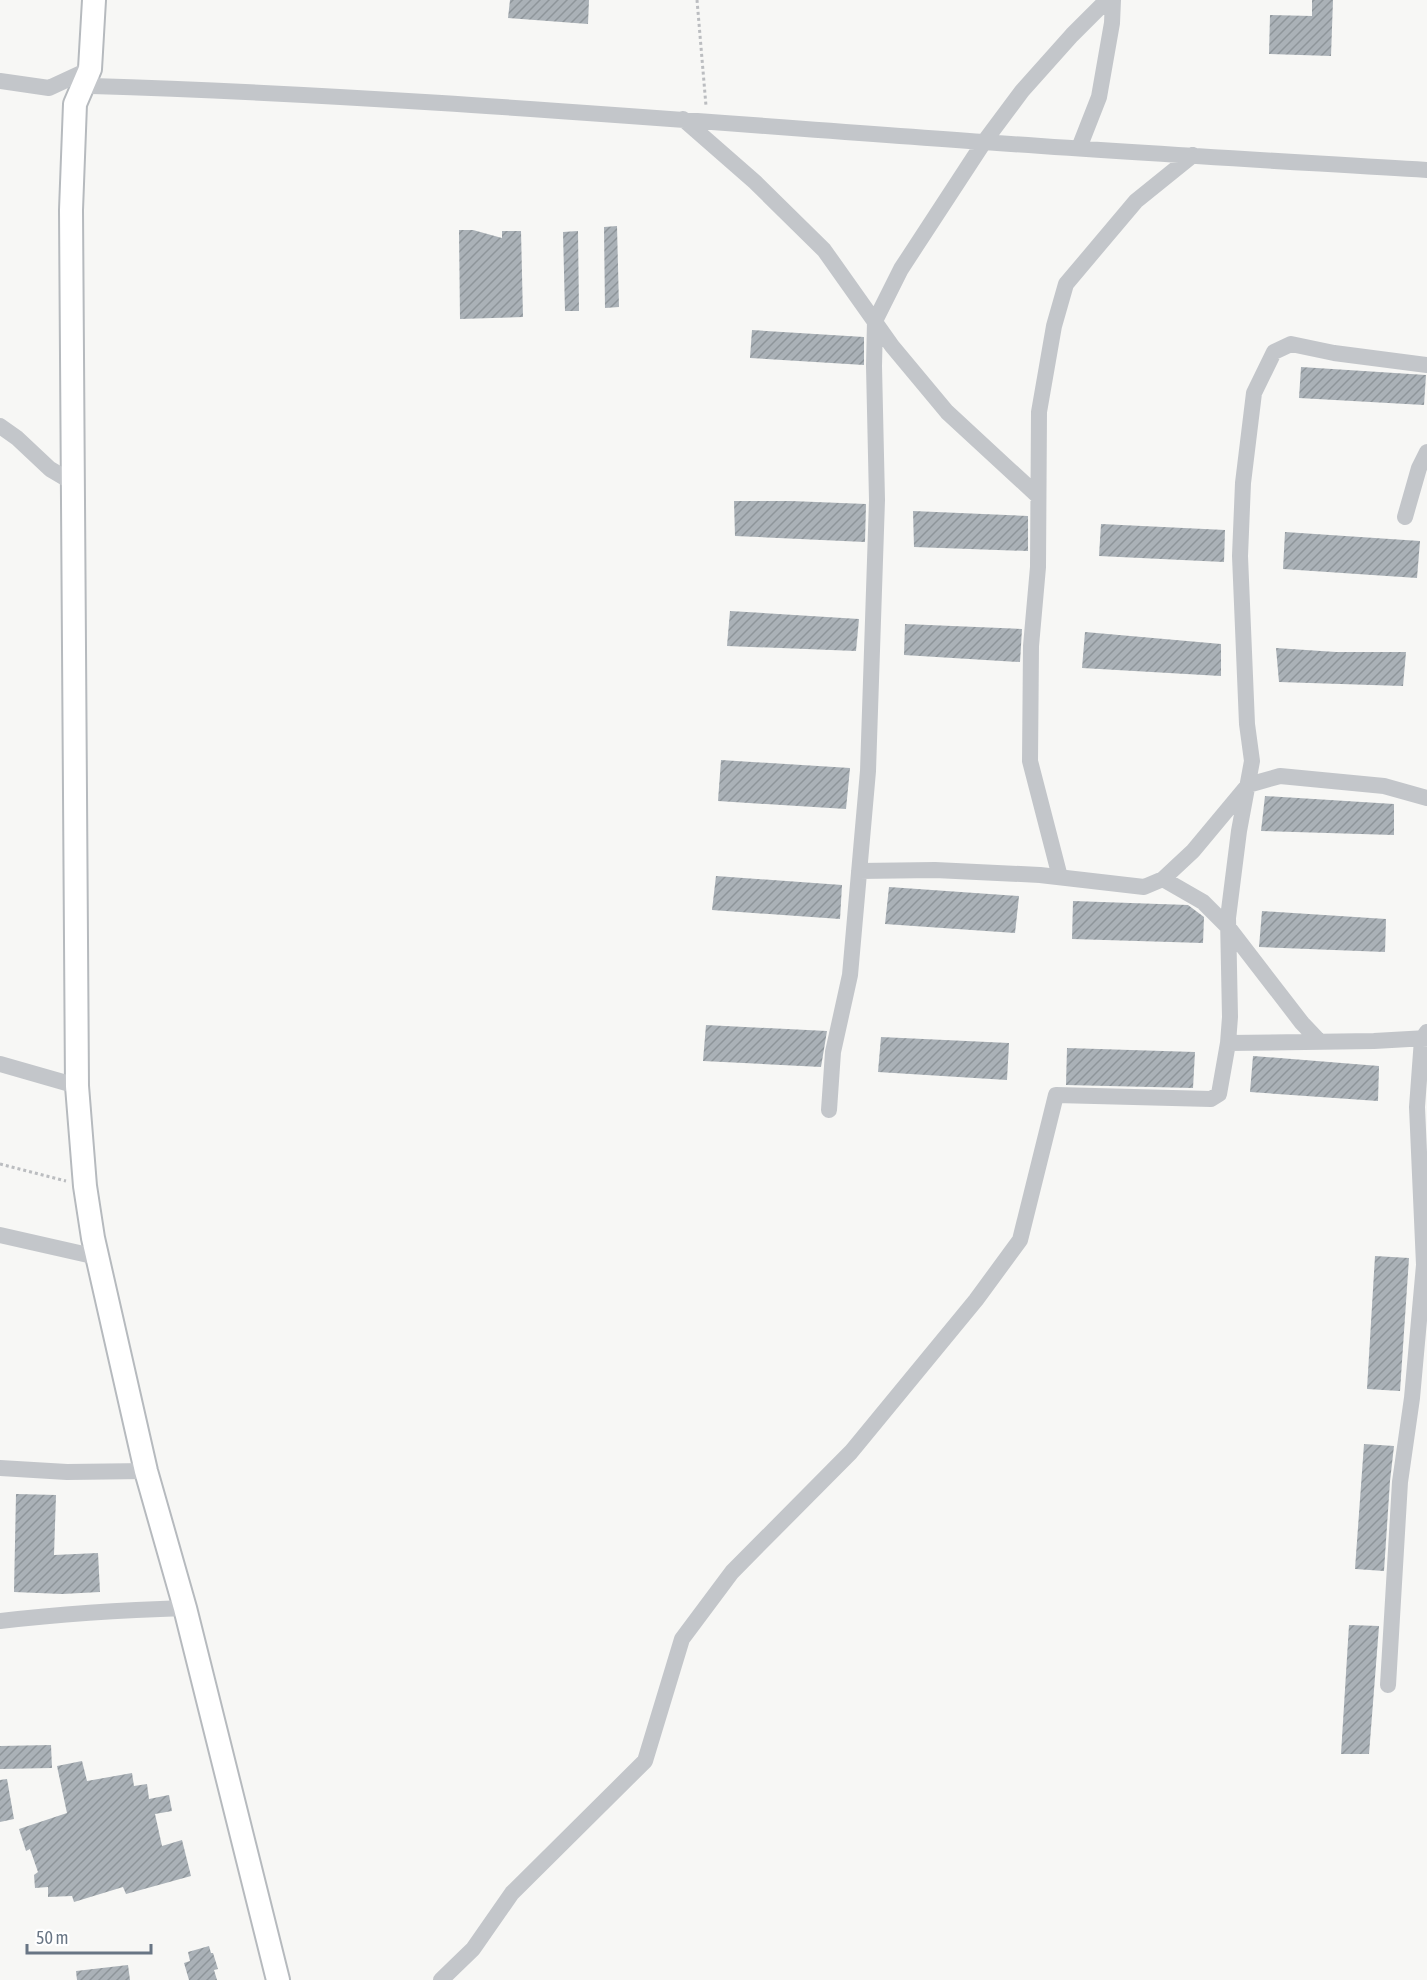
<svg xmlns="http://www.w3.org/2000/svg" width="1427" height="1980" font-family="'Asap Condensed',sans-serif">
<defs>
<pattern id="building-hatch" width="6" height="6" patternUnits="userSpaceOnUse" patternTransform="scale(1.5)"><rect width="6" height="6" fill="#aab1b7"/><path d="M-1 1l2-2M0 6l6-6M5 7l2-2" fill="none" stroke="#8e959a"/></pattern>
</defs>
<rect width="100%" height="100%" fill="#f7f7f5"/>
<path fill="url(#building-hatch)" d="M510,0H589L588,24L508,18Z
M1312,0H1333L1331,56L1269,54L1270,15L1312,16Z
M617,226L619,307L605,308L604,227Z
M459,230H473L502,238V231H521L523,317L460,319Z
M578,231L579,311H565L563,232Z
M752,330L864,337V365L750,358Z
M1301,367L1426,375L1424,405L1299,398Z
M734,501H791L866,504L865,542L735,536Z
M913,511L1028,516V551L914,547Z
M1101,524L1225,530L1224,562L1099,556Z
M1285,532L1420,541L1417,578L1283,569Z
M730,611L859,619L856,651L727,646Z
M905,624L1022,629L1020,662L904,655Z
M1085,632L1221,644V676L1082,668Z
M1276,648L1336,652H1406L1403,686L1279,682Z
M721,760L850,768L846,809L718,801Z
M1265,796L1394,804V835L1261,831Z
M716,876L842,885L840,919L712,910Z
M889,887L1019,896L1015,933L885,924Z
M1073,901L1188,905L1204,917L1203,943L1072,939Z
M1262,911L1386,919L1385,952L1259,947Z
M706,1025L827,1031L821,1067L703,1061Z
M881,1037L1009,1043L1007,1080L878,1072Z
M1067,1048L1195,1052L1193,1088L1066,1085Z
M1253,1056L1379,1066L1378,1101L1250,1092Z
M1375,1256L1409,1258L1400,1391L1367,1389Z
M1364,1444L1394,1446L1390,1481L1384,1571L1355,1569Z
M16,1494L56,1495L54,1555L98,1553L100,1592L62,1594L14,1592Z
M1349,1625L1379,1626L1369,1754H1341Z
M51,1745L52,1768L0,1769V1746Z
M82,1761L87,1781L132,1773L134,1786L147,1784L149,1799L169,1795L172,1811L155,1814L162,1846L182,1840L191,1876L126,1894L123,1887L74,1902L72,1896L48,1897V1887L35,1888L34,1875L38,1872L30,1849L26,1851L19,1829L67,1813L57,1766Z
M7,1779L14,1819L0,1822V1780Z
M209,1946L211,1953H213L218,1969L214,1970L217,1980H189L184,1963L190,1961L188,1952Z
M128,1965L130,1980H77L76,1971Z"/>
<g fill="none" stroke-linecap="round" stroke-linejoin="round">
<g stroke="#b6babe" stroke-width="26">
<path id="secondary" d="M94,0L90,69L75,104L71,210L77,1086L85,1186L93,1238L146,1471L185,1608L278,1980"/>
</g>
<path stroke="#bbbdc0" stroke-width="3" stroke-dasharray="3 3" stroke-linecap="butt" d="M697,0L706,106
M0,1164L66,1181"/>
<path stroke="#c3c6ca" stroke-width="16" d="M0,81L49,88L90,69L92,86C390,95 687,121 984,142C1132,153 1279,161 1427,170
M683,119L755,182L824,250L892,346L947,412L1038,496
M1079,148L1099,97L1112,23L1113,0
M0,426L17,438L50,469L72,482
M1405,517L1419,468L1427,452
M859,871L935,870L1040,875L1144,887L1163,879L1193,851L1248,785L1280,776L1384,786L1427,798
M1060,877L1030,761L1031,646L1038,567L1039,412L1054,326L1066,284L1136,201L1193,155
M1163,879L1203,902L1228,927L1302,1023L1320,1042
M1228,1043L1230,1017L1228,918L1239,831L1252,761L1247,724L1240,556L1243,483L1254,393L1274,352L1291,344L1334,353L1427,365
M0,1064L77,1086
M829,1110L833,1052L850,975L868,771L877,500L874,366L875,321L901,269L984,142L1022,91L1072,35L1107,0
M0,1235L97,1257
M0,1468L67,1472L146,1471
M0,1621C61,1614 123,1610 185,1608
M1388,1685L1400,1482L1412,1398L1424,1265L1417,1107L1422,1039L1427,1032
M441,1980L473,1949L512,1893L645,1761L682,1639L732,1572L851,1452L976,1300L1020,1240L1056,1095L1211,1099L1219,1094L1228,1043L1374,1041L1427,1038"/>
<use href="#secondary" stroke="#fff" stroke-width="22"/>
</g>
<path d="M27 1944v9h124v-9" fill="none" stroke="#687584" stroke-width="3"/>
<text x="36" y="1944" font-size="18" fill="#687584" stroke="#ffffff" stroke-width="4.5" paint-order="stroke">50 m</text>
</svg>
